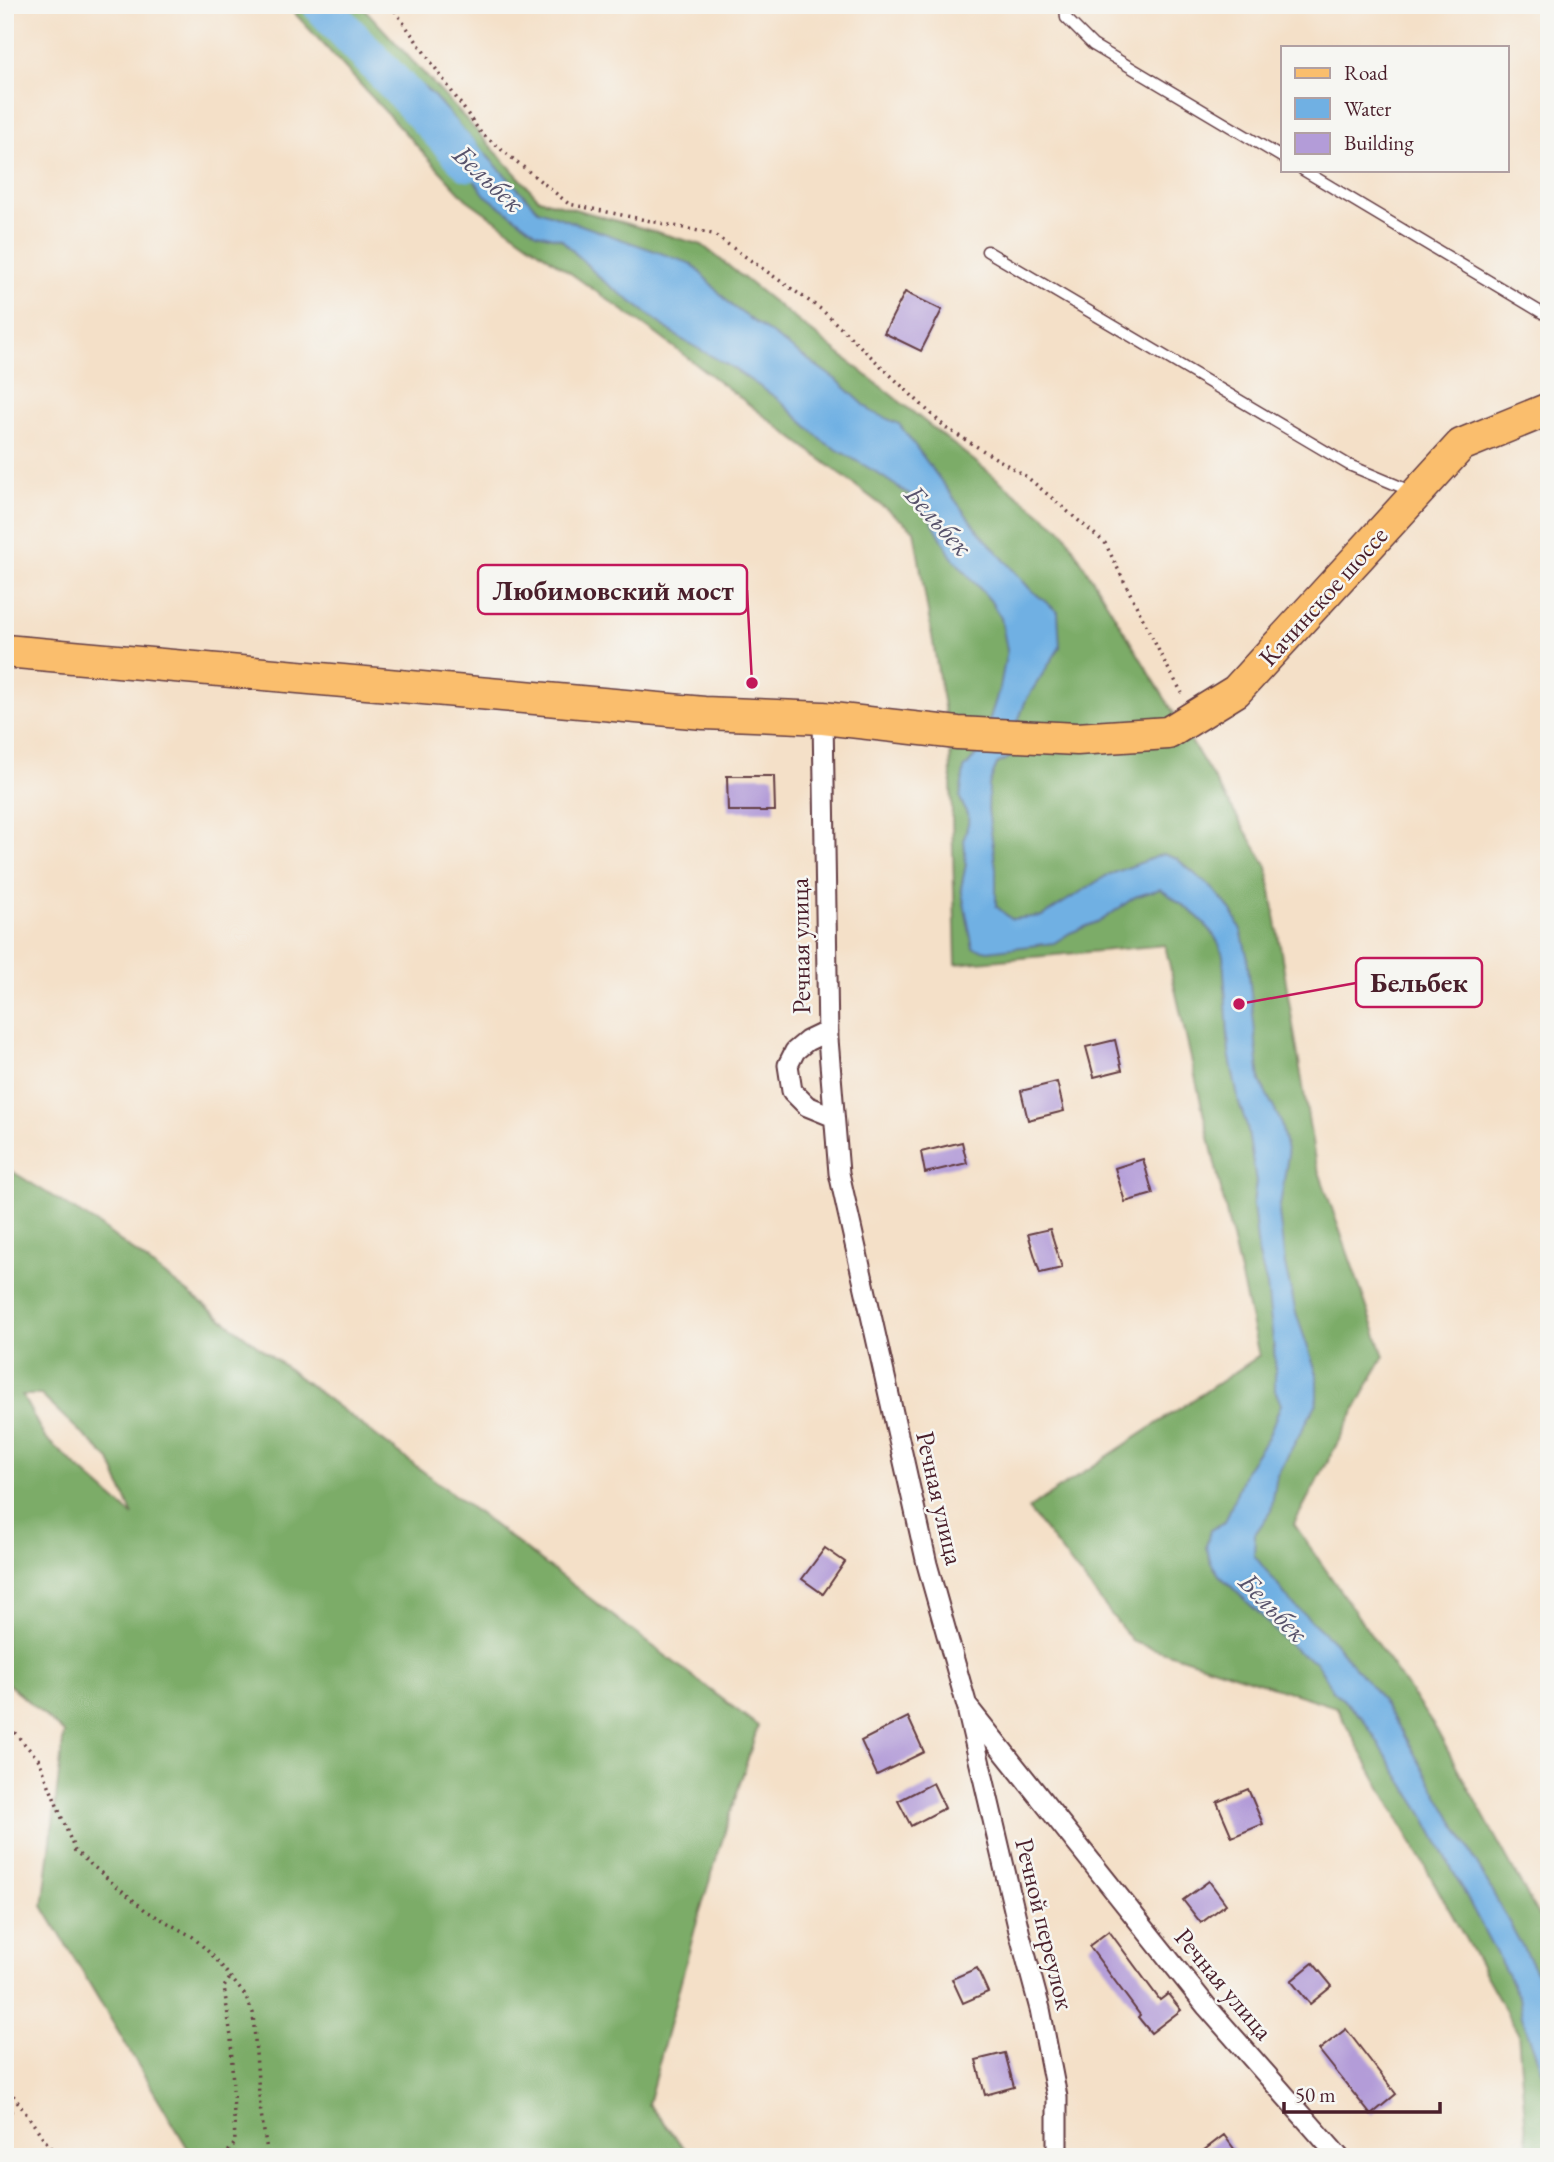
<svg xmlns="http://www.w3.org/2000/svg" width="1554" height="2162" font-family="'EB Garamond',serif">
<rect width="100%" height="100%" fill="#f6f6f2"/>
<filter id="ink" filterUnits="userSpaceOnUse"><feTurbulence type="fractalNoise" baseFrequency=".0143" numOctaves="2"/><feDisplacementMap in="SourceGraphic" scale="14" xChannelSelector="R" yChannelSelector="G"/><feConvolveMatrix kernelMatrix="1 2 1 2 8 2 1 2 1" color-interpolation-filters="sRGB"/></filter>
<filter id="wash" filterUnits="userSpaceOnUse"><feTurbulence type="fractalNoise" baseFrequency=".00686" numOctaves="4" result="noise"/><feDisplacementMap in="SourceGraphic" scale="28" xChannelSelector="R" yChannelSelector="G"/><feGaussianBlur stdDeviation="1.57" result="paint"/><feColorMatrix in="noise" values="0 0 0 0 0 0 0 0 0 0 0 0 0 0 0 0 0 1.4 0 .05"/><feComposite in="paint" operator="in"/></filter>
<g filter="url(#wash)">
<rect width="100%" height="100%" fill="#f4e0c8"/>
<path fill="#7bac68" stroke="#62664a" stroke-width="2" fill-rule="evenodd" d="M287,5H361L539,199L702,245L1063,531L1267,866L1315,1160L1384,1356L1294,1524L1436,1729L1549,1935V2157H1528L1518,2033L1336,1707L1133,1642L1028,1509L1259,1356L1165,945L956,964L950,742L914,530L659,336L466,199Z
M5,1167L99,1225L758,1726L697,1921L648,2104L692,2157H193L43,1906L64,1733L5,1681ZM22,1395H41L110,1460L133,1516L45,1438Z"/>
<path fill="#70b0e3" stroke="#5d6887" stroke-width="2" d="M313,5H340L389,60L432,94L460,127L538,210L692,264L732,306L838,381L872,412L899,424L976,528L1030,589L1058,612L1060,647L1026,700L1016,727L1013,756L997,764L989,785L988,810L996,868V906L1011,919L1042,916L1106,876L1163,854L1177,859L1214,890L1232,911L1241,930L1247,955L1260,1081L1280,1120L1288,1155L1279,1212L1285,1265L1296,1313L1317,1374V1403L1277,1475L1271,1511L1255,1534L1254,1555L1291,1602L1334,1642L1375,1691L1401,1730L1470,1851L1539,1977L1549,2011V2092L1522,2017L1519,1997L1424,1816L1363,1719L1332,1689L1316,1662L1298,1652L1280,1636L1261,1615L1220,1576L1211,1563L1206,1547L1210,1530L1225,1522L1246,1469L1268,1437L1281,1404L1275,1390V1360L1267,1286L1258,1252L1253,1204L1256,1182L1247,1126L1239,1103L1229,1053L1223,955C1215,925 1185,906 1160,889L1135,897L1102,920L1070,933L1054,943L988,951L973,948L961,888L966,864L964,839L969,819L960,798L964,769L979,752L1000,687L1007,650L1001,618L990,600L951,556L932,521L917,500L874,471L824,442L778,399L731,367L681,339L601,279L561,239L537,233L485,195L438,130L365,52Z"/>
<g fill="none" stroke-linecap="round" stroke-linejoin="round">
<path stroke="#70b0e3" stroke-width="37" d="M321,5L469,163"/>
</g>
<g id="blocks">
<path fill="#b39cd8" d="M905,292L942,310L921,351L884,333Z
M727,776H774L775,811H728Z
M1115,1040L1122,1070L1094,1077L1086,1047Z
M1057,1082L1064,1111L1028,1120L1021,1091Z
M962,1142L967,1163L925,1173L921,1152Z
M1143,1159L1153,1194L1125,1202L1115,1168Z
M1050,1229L1062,1268L1040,1273L1028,1234Z
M825,1548L845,1562L823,1594L802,1579Z
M908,1717L924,1752L877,1775L861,1741Z
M933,1783L945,1808L911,1826L898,1801Z
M1248,1789L1263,1824L1232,1837L1217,1802Z
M1209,1881L1226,1904L1201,1923L1183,1900Z
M1109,1931L1160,2000L1168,1994L1181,2010L1151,2033L1138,2017L1140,2015L1089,1946Z
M1313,1963L1332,1986L1310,2004L1291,1981Z
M977,1968L988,1992L963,2003L952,1979Z
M1346,2029L1396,2094L1371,2115L1319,2050Z
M1005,2053L1014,2087L985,2095L976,2060Z
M1224,2135L1240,2157H1195Z"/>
</g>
</g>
<g filter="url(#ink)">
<use href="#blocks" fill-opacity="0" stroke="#643c43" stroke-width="2"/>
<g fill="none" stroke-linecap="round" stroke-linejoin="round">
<g stroke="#643c43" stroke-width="13">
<path id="service" d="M1065,5L1066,18L1093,45L1283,158
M1303,170L1549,317
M987,251L1349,465L1413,492"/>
</g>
<g stroke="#643c43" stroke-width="23">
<path id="minor" d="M823,718L828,1039L839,1173L927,1564L967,1706L1207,2007L1339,2157
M828,1031L807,1041L795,1051L788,1065L792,1091L807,1106L834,1117
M968,1713L1020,1935L1040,2009L1057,2097V2157"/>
</g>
<g stroke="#643c43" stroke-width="35">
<path id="primary" d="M5,651L704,713L823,718L958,733L1077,739L1168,733L1236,691L1461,445L1549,409"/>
</g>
<path stroke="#643c43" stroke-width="3.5" stroke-dasharray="2 5" stroke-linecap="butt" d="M391,5L481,133L569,204L713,234L822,310L946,428L1027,477L1105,543L1163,659L1182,693
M5,1722L39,1760L75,1851L145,1910L193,1937L216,1959L244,1994L253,2013L260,2107L268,2157
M5,2084L57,2157
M5,2090L11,2112L5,2145
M224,2157L235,2143L231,2037L224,1987L230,1978"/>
<use href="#service" stroke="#fff" stroke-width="10"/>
<use href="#minor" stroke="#fff" stroke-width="19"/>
<use href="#primary" stroke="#fabe6d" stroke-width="32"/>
</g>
</g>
<g text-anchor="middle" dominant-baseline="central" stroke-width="5" stroke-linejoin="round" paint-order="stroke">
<g font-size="26" fill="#4a1f2b" stroke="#f6f6f2">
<text transform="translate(1323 596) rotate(-48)">Качинское шоссе</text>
<text transform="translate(800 946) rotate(-91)">Речная улица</text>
<text transform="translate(940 1498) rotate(77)">Речная улица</text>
<text transform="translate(1045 1924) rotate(76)">Речной переулок</text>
<text transform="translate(1224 1984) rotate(50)">Речная улица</text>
</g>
<g font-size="28" font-style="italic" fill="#57526b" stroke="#f6f6f2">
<text transform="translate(489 178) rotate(43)">Бельбек</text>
<text transform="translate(939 520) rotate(48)">Бельбек</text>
<text transform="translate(1274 1607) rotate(46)">Бельбек</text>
</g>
</g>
<path fill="none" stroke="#c2185b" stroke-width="2.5" d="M752 683L747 590M1239 1004L1356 983"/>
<g fill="#c2185b" stroke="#f6f6f2" stroke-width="2.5">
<circle cx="752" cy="683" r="7"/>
<circle cx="1239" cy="1004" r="7"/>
</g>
<g fill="#f6f6f2" stroke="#c2185b" stroke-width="2.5">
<rect x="478" y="565" width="269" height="49" rx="7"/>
<rect x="1356" y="958" width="126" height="49" rx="7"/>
</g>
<g font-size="28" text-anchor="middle" font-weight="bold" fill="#4a1f2b">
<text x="613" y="600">Любимовский мост</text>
<text x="1419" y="992">Бельбек</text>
</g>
<rect width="1554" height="2162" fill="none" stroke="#f6f6f2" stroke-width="28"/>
<rect x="1281" y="46" width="228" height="126" fill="#f6f6f2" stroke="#b1a0a2" stroke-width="2"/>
<rect x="1295" y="68" width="35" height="10" fill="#fabe6d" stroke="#b1a0a2" stroke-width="2"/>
<text x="1344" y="80" font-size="21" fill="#4a1f2b">Road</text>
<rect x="1295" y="98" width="35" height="21" fill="#70b0e3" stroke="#b1a0a2" stroke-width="2"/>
<text x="1344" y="116" font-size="21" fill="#4a1f2b">Water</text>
<rect x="1295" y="133" width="35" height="21" fill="#b39cd8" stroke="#b1a0a2" stroke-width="2"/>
<text x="1344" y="150" font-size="21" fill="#4a1f2b">Building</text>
<path d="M1284 2102v10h156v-10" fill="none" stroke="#4a1f2b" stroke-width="3.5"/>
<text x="1295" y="2102" font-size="21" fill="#4a1f2b" stroke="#f6f6f2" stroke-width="5" paint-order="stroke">50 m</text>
</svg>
